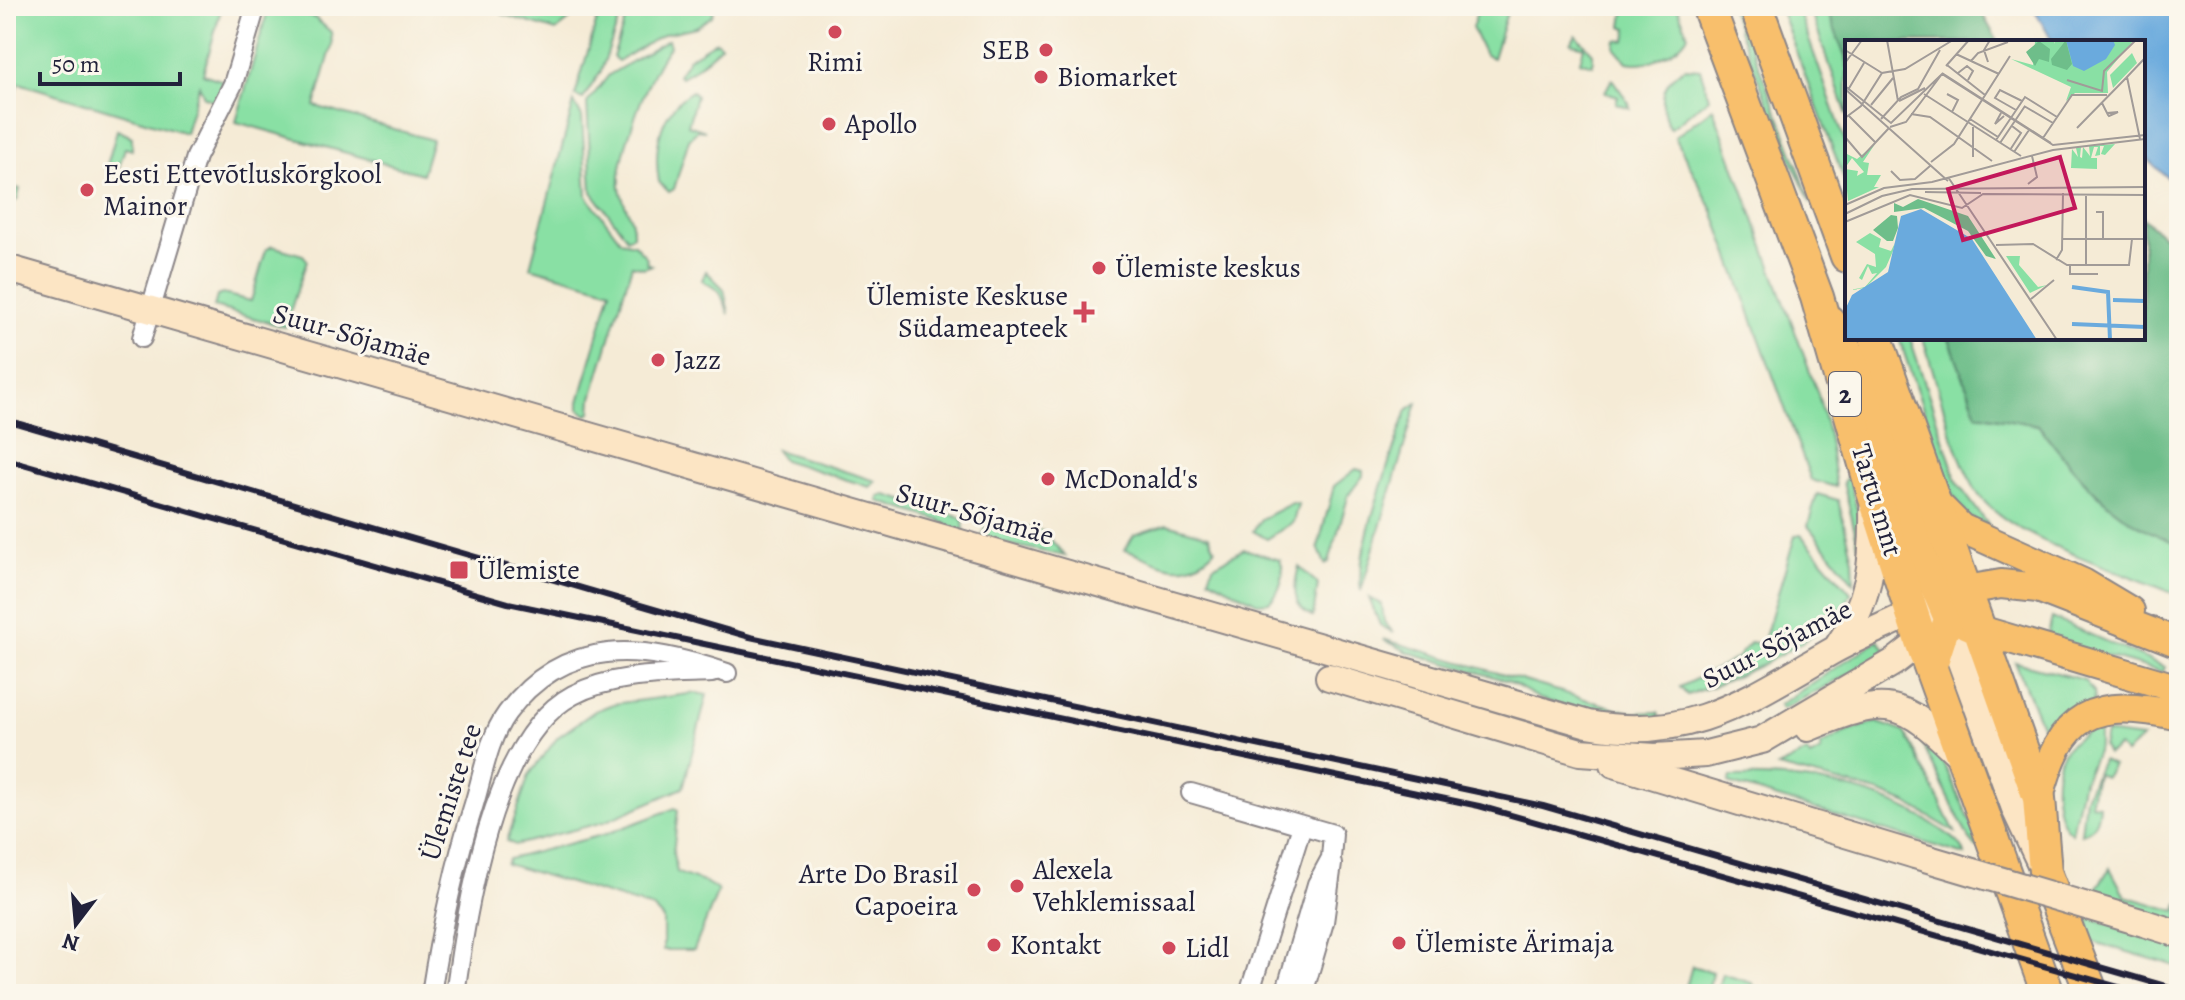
<svg xmlns="http://www.w3.org/2000/svg" width="2185" height="1000" font-family="Alegreya,serif">
<rect width="100%" height="100%" fill="#fbf7ec"/>
<filter id="ink" filterUnits="userSpaceOnUse"><feTurbulence type="fractalNoise" baseFrequency=".0125" numOctaves="2"/><feDisplacementMap in="SourceGraphic" scale="16" xChannelSelector="R" yChannelSelector="G"/><feConvolveMatrix kernelMatrix="1 2 1 2 8 2 1 2 1" color-interpolation-filters="sRGB"/></filter>
<filter id="wash" filterUnits="userSpaceOnUse"><feTurbulence type="fractalNoise" baseFrequency=".006" numOctaves="4" result="noise"/><feDisplacementMap in="SourceGraphic" scale="32" xChannelSelector="R" yChannelSelector="G"/><feGaussianBlur stdDeviation="1.8" result="paint"/><feColorMatrix in="noise" values="0 0 0 0 0 0 0 0 0 0 0 0 0 0 0 0 0 1.4 0 .05"/><feComposite in="paint" operator="in"/></filter>
<g filter="url(#wash)">
<rect width="100%" height="100%" fill="#f5ebd6"/>
<path fill="#89e0a4" stroke="#568170" stroke-width="2" d="M17,6H222L203,74L227,82L219,103L204,97L199,85L185,133L19,83L6,121V44Z
M269,6L315,18L331,32L332,46L315,106L432,140L422,174L236,122Z
M504,6H575L571,19L556,31L502,14Z
M601,6H624L601,71L583,99L575,96Z
M630,6H715L712,16L696,27L664,34L618,61L613,57Z
M1479,6H1509L1493,58L1485,55L1472,28Z
M1625,6H1677L1688,35C1677,53 1647,67 1627,62L1615,48L1616,40L1626,41L1628,28L1622,26Z
M1730,6H1736C1760,72 1788,136 1811,203L1782,140Z
M1779,6H1797L1847,147V187Z
M1809,6H1827L1847,61V115Z
M1576,35L1593,53V65L1580,61L1584,47L1571,43Z
M668,40L670,46C650,68 617,157 620,187C622,205 634,216 633,235L627,238L592,192L587,103L609,75Z
M716,41L721,45C709,58 697,69 681,77L678,75L689,58Z
M1685,68L1700,69L1709,98L1670,129C1658,106 1660,81 1685,68Z
M1612,79L1629,103L1630,108L1616,103L1618,96L1605,92Z
M692,91L696,96L688,125L705,131L698,130L689,139L674,189L669,192L659,182C653,147 660,110 692,91Z
M574,102L582,117L587,196L621,241L634,244L647,258L646,263L652,265L644,268L632,265L592,398L591,413L587,415L579,409V402L611,290L530,267Z
M1713,108L1818,394L1828,433L1836,487L1811,480L1713,211L1675,137Z
M117,130L132,137V150L125,148L117,173L106,169Z
M6,171L14,179L12,187L20,189L17,200L6,206Z
M272,246L303,255L307,260L285,327L214,307L217,296L223,294L251,301L266,250Z
M706,271L724,289L729,314L720,292L702,280Z
M1899,338H1910L1958,484L1989,526L1968,517L1952,494Z
M1923,338H1949L1977,414L2038,425C2082,481 2110,519 2179,544V596C2126,571 2003,539 1975,489C1950,444 1939,387 1923,338Z
M1417,403L1361,591C1354,553 1394,450 1407,410Z
M776,450L876,481L870,487L783,460Z
M1356,469L1363,471V476L1349,494L1329,562L1325,564L1318,547L1334,486Z
M1848,476L1862,528L1860,552L1843,482Z
M1817,494L1838,500L1853,559L1854,583L1808,526Z
M886,495L955,515L963,519L964,533L938,520L878,501L879,497Z
M1292,503L1298,504L1293,522L1267,539L1253,531L1261,519Z
M993,519L1044,532L1065,556L980,539L988,522Z
M1167,524L1209,536L1215,549C1184,584 1156,560 1125,550L1134,535Z
M1801,535L1851,593C1834,637 1732,681 1687,695L1680,687L1737,658L1750,642L1763,644L1795,536Z
M1244,549L1280,560C1286,573 1281,592 1269,602L1257,603L1209,578L1213,566Z
M1299,567L1318,584L1313,617C1292,607 1293,587 1299,567Z
M1369,598L1382,604L1384,622L1394,633L1380,625Z
M2052,618L2165,667L2163,672L2047,639Z
M1383,639L1615,708L1634,713L1658,712L1660,718L1608,717L1540,699L1508,681L1408,652Z
M1878,640L1887,651L1863,668L1782,709L1779,705Z
M2015,662L2084,680L2093,692L2094,702L2046,737Z
M696,693L707,695L683,788L604,822L515,845L507,841L529,775L558,737L595,711L613,704Z
M1907,721L1939,754L1983,848L1976,847L1968,837L1919,737Z
M1876,722L1905,732L1955,832L1906,803L1878,792L1778,767L1807,752L1810,757L1821,751L1820,746L1846,732Z
M2099,723V745L2082,784L2072,833C2054,822 2052,775 2061,756C2066,743 2089,731 2099,723Z
M2106,733L2142,738L2125,754L2118,747L2107,754L2103,747Z
M2102,760L2113,765L2105,777L2096,774L2090,804L2099,805C2098,820 2095,828 2081,834L2085,797Z
M1731,777C1803,775 1880,787 1940,829C1950,836 1962,842 1965,855L1729,783Z
M675,808L678,810L673,854L677,872C691,880 708,880 718,891L694,950H663V919L653,908L506,864L509,859L606,834Z
M2110,868L2125,896L2176,911L2179,902V922L2092,895Z
M2088,917L2179,945V967L2090,941Z
M1692,966L1712,972L1708,994L1685,990Z
M1722,974L1752,983L1760,994H1716Z"/>
<path fill="#6ebe8a" stroke="#487062" stroke-width="2" d="M1826,6H1978L1998,42H1847V62Z
M2143,218L2179,250V544C2110,519 2083,481 2038,425L1977,414L1949,338H2143Z"/>
<path fill="#6aaadd" stroke="#46668c" stroke-width="2" d="M2032,6H2179V188L2143,155V42H2053Z"/>
</g>
<g filter="url(#ink)">
<g fill="none" stroke-linecap="round" stroke-linejoin="round">
<g stroke="#8c8688" stroke-width="22">
<path id="street" d="M142,338L196,157L233,84L256,6
M1191,793L1333,834L1331,858L1317,884L1285,994
M431,994C441,929 454,867 474,804C483,775 488,739 507,713C566,634 644,645 727,673
M455,994C467,910 491,739 573,695C614,673 667,675 712,673
M1249,994L1302,826
M1303,994L1324,922L1332,864"/>
</g>
<g stroke="#8c8688" stroke-width="30">
<path id="secondary" d="M6,268L1588,724C1692,743 1749,698 1834,650C1865,633 1898,621 1929,604
M1930,621L1953,640L2016,811L2040,862
M1838,646C1869,603 1874,563 1873,510
M1329,677L1580,752L1655,757L1706,754L1762,740L1894,662L1921,641L1929,628
M1808,728C1887,695 1901,697 1962,758
M1614,764L1915,855
M2144,923L2179,934"/>
</g>
<g stroke="#8c8688" stroke-width="32">
<path id="primary" d="M1830,320L1858,366L1924,562L1947,616L1980,630L2179,689
M1934,501L1961,528L2083,583L2130,611
M1932,668L1953,604L1966,590L2001,584L2038,588L2179,643
M2039,798C2060,713 2093,696 2179,716"/>
</g>
<g stroke="#8c8688" stroke-width="36">
<path id="highway" d="M1708,6L1817,297L1873,492L1921,641L2048,994
M1756,6L1847,256
M1876,338L2039,798L2045,872L2092,994"/>
</g>
<use href="#street" stroke="#fff" stroke-width="18"/>
<use href="#secondary" stroke="#fce5c4" stroke-width="26"/>
<use href="#primary" stroke="#f8bf6c" stroke-width="28"/>
<use href="#highway" stroke="#f8bf6c" stroke-width="32"/>
<path stroke="#22223b" stroke-width="6" d="M6,420L750,637L1543,806L2179,990
M6,459L508,603L1479,806L2143,994"/>
<g stroke="#8c8688" stroke-width="30" stroke-linecap="butt">
<path id="secondary-bridge" d="M1915,855L2144,923"/>
</g>
<use href="#secondary-bridge" stroke="#fce5c4" stroke-width="26"/>
</g>
</g>
<g fill="#d1495b" stroke="#fbf7ec" stroke-width="3">
<circle cx="835" cy="32" r="8"/>
<circle cx="1046" cy="50" r="8"/>
<circle cx="1041" cy="77" r="8"/>
<circle cx="829" cy="124" r="8"/>
<circle cx="87" cy="190" r="8"/>
<circle cx="1099" cy="268" r="8"/>
<path d="M1080 300h8v8h8v8h-8v8h-8v-8h-8v-8h8z"/>
<circle cx="658" cy="360" r="8"/>
<circle cx="1048" cy="479" r="8"/>
<rect x="449" y="560" width="20" height="20" rx="4"/>
<circle cx="1017" cy="886" r="8"/>
<circle cx="974" cy="890" r="8"/>
<circle cx="1399" cy="943" r="8"/>
<circle cx="994" cy="945" r="8"/>
<circle cx="1169" cy="948" r="8"/>
</g>
<g text-anchor="middle" dominant-baseline="central" stroke-width="6" stroke-linejoin="round" paint-order="stroke">
<rect fill="#fbf7ec" stroke="#636270" stroke-width="2" x="1829" y="372" width="32" height="44" rx="6"/>
<g font-size="26" font-weight="bold" fill="#22223b">
<text x="1845" y="394">2</text>
</g>
<g font-size="28" fill="#22223b" stroke="#fbf7ec" text-anchor="start">
<text x="1030" y="50" text-anchor="end">SEB</text>
<text x="835" y="62" text-anchor="middle">Rimi</text>
<text x="1057" y="77">Biomarket</text>
<text x="845" y="124">Apollo</text>
<text x="103" y="174">Eesti Ettevõtluskõrgkool<tspan x="103" dy="32">Mainor</tspan></text>
<text x="1115" y="268">Ülemiste keskus</text>
<text x="1068" y="296" text-anchor="end">Ülemiste Keskuse<tspan x="1068" dy="32">Südameapteek</tspan></text>
<text x="674" y="360">Jazz</text>
<text x="1064" y="479">McDonald's</text>
<text x="477" y="570">Ülemiste</text>
<text x="1033" y="870">Alexela<tspan x="1033" dy="32">Vehklemissaal</tspan></text>
<text x="958" y="874" text-anchor="end">Arte Do Brasil<tspan x="958" dy="32">Capoeira</tspan></text>
<text x="1415" y="943">Ülemiste Ärimaja</text>
<text x="1010" y="945">Kontakt</text>
<text x="1185" y="948">Lidl</text>
</g>
<g font-size="28" fill="#22223b" stroke="#fbf7ec">
<text transform="translate(352 335) rotate(16)">Suur-Sõjamäe</text>
<text transform="translate(1877 500) rotate(73)">Tartu mnt</text>
<text transform="translate(975 514) rotate(16)">Suur-Sõjamäe</text>
<text transform="translate(1777 644) rotate(-27)">Suur-Sõjamäe</text>
<text transform="translate(451 792) rotate(-72)">Ülemiste tee</text>
</g>
</g>
<g transform="translate(1845 40)">
<rect width="300" height="300" fill="#f5ebd6"/>
<path d="M182,0H209L210,4V0L288,1L262,32L263,53H230L221,61L226,47L166,19L188,25L190,2ZM287,13L292,23L268,48L265,35ZM30,104L18,122L24,123L22,135H36L29,147H34L3,161L0,129L13,131L12,136L19,132L7,118L0,128V113L12,119ZM270,104L260,115L256,114L259,106H255V115L250,116L253,107H249L246,118H252V129L226,128L227,109L233,117L231,108L236,107L235,117L237,118L238,107L245,116L244,106ZM25,193L36,199L34,207L46,211L50,203L48,211L41,227L20,248L5,250L20,247L32,233L27,234L23,226L17,240L14,238L22,224L31,227L30,214L11,202ZM161,216H175L174,225L193,247L202,245L185,253Z" fill="#89e0a4"/>
<path d="M221,0L227,24L222,30L207,25L206,19ZM194,1L205,9L204,22L194,19L190,26L181,12ZM73,159L123,176L151,219L141,216L123,191L79,168L49,172V163L58,167ZM46,175L52,176L53,188L48,201H42L28,190Z" fill="#6ebe8a"/>
<path d="M221,0H268L270,5L261,19L239,31L228,26ZM76,169L127,199L192,300H0V270L7,255L43,232L56,176Z" fill="#6aaadd"/>
<path fill="none" stroke="#6aaadd" stroke-width="4" d="M227,247L263,252L265,300M268,260L300,261M227,284L300,287"/>
<path fill="none" stroke="#a19b98" stroke-width="2" d="M42,0L53,61M0,10L37,33M111,14L154,34M126,21L133,13L163,2M143,22L139,10L145,0M0,23L17,0M102,25L140,55M101,26L124,0M97,33L206,103M113,33L122,26L128,31L123,40M282,37L295,99M281,38L300,18M222,40L257,51L259,31L291,0M0,46L46,83L97,34L208,105L300,95M0,49L103,141M3,50L19,23M79,54L176,116M102,54L113,60L107,72M54,61L80,48M257,63L263,75L264,76L273,72L262,73M26,65L48,38M179,66L208,83M171,70L150,58L155,50L177,61M156,73L150,84L159,76M66,74L85,77L147,121M3,75L30,102M0,78L16,66L37,33L60,29L108,0M36,79L56,57L73,49L95,10M125,79L153,97M45,87L61,82L97,34M232,88L282,37M0,97L17,117L44,88M198,98L227,55H262M151,100L180,57L212,77M155,103L180,66M165,110L176,93L167,86M169,112L184,90M128,117V87M86,122L109,104L165,16M46,131L55,140L70,139L85,126M103,137L212,300M183,144L192,137L187,116M80,152L136,153M0,165L39,148L87,142L208,110L300,99M251,172H258V199M0,174L37,156L67,149L300,147M0,182L65,155L117,168L138,154L300,155M217,199H300M151,205L188,204L222,225H284L287,199M211,220L217,210L218,153M225,225V234H253M241,225V154M186,259L209,240"/>
<path fill="#c2185b" fill-opacity="0.15" stroke="#c2185b" stroke-width="4" d="M215,117L230,168L118,200L103,149Z"/>
<rect width="300" height="300" fill="none" stroke="#22223b" stroke-width="4"/>
</g>
<rect width="2185" height="1000" fill="none" stroke="#fbf7ec" stroke-width="32"/>
<g transform="translate(76 924) rotate(196)" stroke="#fbf7ec" stroke-width="6" paint-order="stroke">
<path d="M0-6L14 30L0 20L-14 30Z" fill="#22223b"/>
<text y="-12" font-size="22" font-weight="bold" text-anchor="middle" fill="#22223b">N</text>
</g>
<path d="M40 72v12h140v-12" fill="none" stroke="#22223b" stroke-width="4"/>
<text x="52" y="72" font-size="24" fill="#22223b" stroke="#fbf7ec" stroke-width="6" paint-order="stroke">50 m</text>
</svg>
